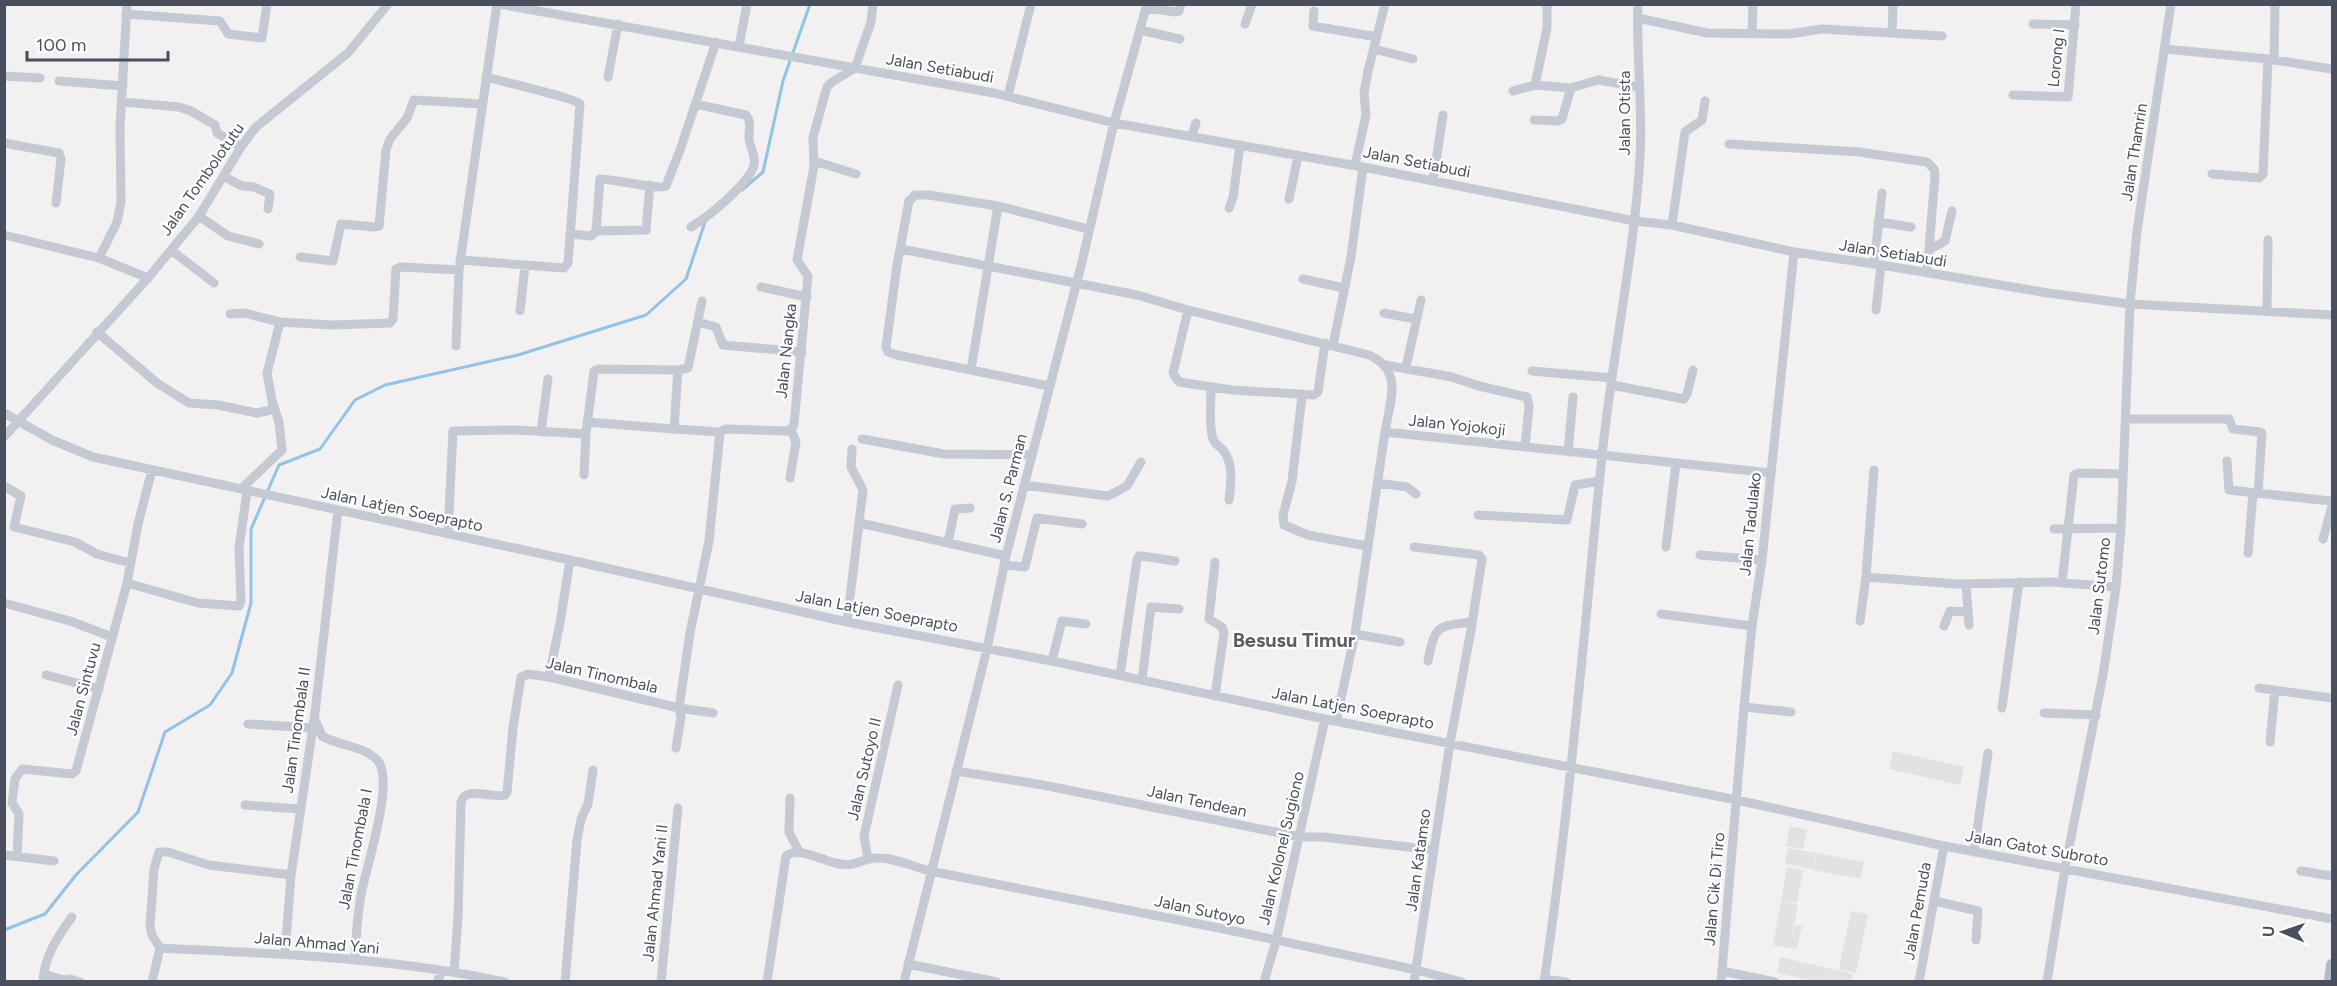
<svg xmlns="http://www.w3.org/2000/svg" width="2337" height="986" font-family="Figtree,sans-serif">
<rect width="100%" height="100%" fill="#f2f0f0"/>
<path fill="#e3e1e1" d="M1893,751L1964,767L1960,785L1889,769Z
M1790,826L1807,830L1803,849L1786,846Z
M1788,848L1816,853L1813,869L1785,864Z
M1817,853L1864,862L1860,879L1813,870Z
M1787,867L1803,870L1797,903L1783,901L1798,905L1790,944L1795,925L1802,926L1797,949L1773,945Z
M1851,911L1868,914L1856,973L1839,969Z
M1780,957L1853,974L1852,981H1813L1777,973Z"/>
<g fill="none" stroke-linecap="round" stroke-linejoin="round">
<path stroke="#92c3e6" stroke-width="3" d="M742,190L763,172L783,81L810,4
M4,930L45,914L76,875L138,812L165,732L210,705L232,673L251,603V529L279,465L320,449L355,400L385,385L518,355L646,315L686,279L705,222"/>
<path stroke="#c4c9d3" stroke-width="9" d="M499,4L994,93L1114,123L1363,167L1635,221L1672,225L1794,252L1881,265L2048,293L2130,304L2332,315
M1146,8L1176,12L1179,11L1181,4
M1314,11L1313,26L1377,37
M126,14L220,21L228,34L262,38L267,4
M1638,18L1707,33L1789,34L1822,29L1942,36
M1245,24L1252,4
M2033,24L2075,25
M1140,30L1180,39
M1892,33L1893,4
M1752,34L1753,4
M739,46L747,4
M1374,49L1413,59
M2165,49L2268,59L2332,69
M2274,60L2275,4
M4,76L40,78
M608,77L618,24
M59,81L123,86
M1535,85L1547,28V4
M1513,91L1535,85L1571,88
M2013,95L2068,97L2076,4
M1008,96L1031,4
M122,102L179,107L191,111L215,125L217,133L241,147
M1534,120L1557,121L1562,119L1571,88L1598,80L1639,87
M1192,135L1196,123
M4,143L59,153L61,159L56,203
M1729,144L1859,152L1927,162L1934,169L1935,176L1927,273
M814,161L856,174
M1355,165L1366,115L1364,93L1368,71L1385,4
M2212,174L2259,178L2263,174L2268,59
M223,176L242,186L254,187L270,194L268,209
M1433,181L1443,115
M1289,199L1298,156
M998,206L929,195H915L909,201L897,265L886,347L888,352L897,355L1049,386
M1229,208L1233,198L1240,145
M199,216L228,236L259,244
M1878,222L1911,227
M1672,225L1685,132L1702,120L1705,101
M691,227C708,217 749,184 754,165C756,155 749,146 749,137C749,128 752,123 746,115L695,104
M596,231L646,230L650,185
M570,234L591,236L596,231L600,179C613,179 659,190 666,186L680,150L716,42
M4,235L99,258L148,278
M901,249L1137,295L1188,310L1369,355C1404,371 1390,400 1385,432L1771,473
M1930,249L1945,241L1952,211
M171,250L214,283
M300,257L333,261L341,224L374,227L379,226L386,150L390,139L407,118L414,100L482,104
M99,258L117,222L121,202L120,127L127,4
M460,260L564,268L568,263L580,104C575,98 500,81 486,77
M1874,264L1882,193
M1303,279L1344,288
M761,287L807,297
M1188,310L1173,373L1179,382L1232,390L1314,395L1318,392L1325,343
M1876,310L1881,265
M520,311L525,266
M2267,311L2268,240
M1384,313L1415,319
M230,314L244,313L280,322
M698,322L716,327L723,345L802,352
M97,332L157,383L189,403L218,405L257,413L271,410L273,406L267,373L280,322L332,325L390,323L393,319L396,269L401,267L459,270L497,4
M1333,345L1351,257L1363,167
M456,346L459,270
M1385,365L1452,377L1479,386L1527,397L1529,406L1525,447
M1406,367L1421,300
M678,370L674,429L720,432
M971,370L998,206L1088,229
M1532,371L1612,378
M1612,385L1684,399L1687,394L1693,370
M1211,388C1211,403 1209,421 1212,435C1213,443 1218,445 1223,450C1234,464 1231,484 1229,500
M1302,396L1292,481L1283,515L1284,525L1308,535L1367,546
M4,413L52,440L93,457L570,560L847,622L1052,661L1325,719L1737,800L1944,846L2332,919
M2126,419H2229L2233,429L2260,432L2262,433L2258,494
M587,422L674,429
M541,432L548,379
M4,437L148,278L199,216L241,147L256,127L348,53L388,4
M862,439L944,454L1032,455
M1568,452L1573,397
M2227,461L2229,490L2331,501L2332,506L2323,539
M1874,470L1866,577L1957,584L2052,582L2116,587
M584,475L586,434
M790,478L796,442L791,430
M1377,483L1407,487L1416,494
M1024,485L1108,496L1127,486L1141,462
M4,486L21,496L14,527L75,542L97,554L130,563
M241,489L282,450L279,422L273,404
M1478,515L1567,520L1575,485L1600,481
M860,523L1006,556
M2054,529L2121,528
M448,534L453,431L516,430L586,434L594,371L599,369L678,370L688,368L702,301
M948,543L955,509L970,508
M1666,547L1676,463
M2248,553L2253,493
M1700,555L1762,560
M1215,562L1209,619L1222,627L1224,633L1215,696
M1004,565L1025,567L1037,518L1082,524
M127,583L198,603L239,606L241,601L239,548L247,491
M2062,583L2074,475L2079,473L2123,474
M1966,584L1969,625
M4,603L70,621L112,637
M1661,614L1752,626
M1860,621L1866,577
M847,622L863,490L851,467L852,449
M1944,626L1950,611L1967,612
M1355,634L1400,642
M1052,661L1062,621L1086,624
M1428,661C1435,625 1437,626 1472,622
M46,675L99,689
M1120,675L1137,560L1139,556H1142L1175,561
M549,677L560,623L570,560
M1142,680L1151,607L1179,609
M2259,688L2332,698
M1744,707L1791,712
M2002,708L2019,582
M2044,713L2096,715
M1336,721L1355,634L1385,432
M316,722L322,736C339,746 364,746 377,760C396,779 366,867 361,895C357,917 356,937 355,959
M248,724L313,728
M2270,742L2275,690
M676,748L681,717L679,708L713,713
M956,771L1043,785L1300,837H1323L1434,850
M790,798L789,832L800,853
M245,805L300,809
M1974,852L1988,753
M4,855L54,861
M17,856L19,814L12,803L15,779L22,769L72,774L76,771L127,583L138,524L152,470
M868,859L864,836L898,685
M2301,871L2332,876
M1935,901L1978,911L1976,940
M160,948C275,954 391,957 505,982
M160,948L152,935L150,926L154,869L159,852H168L209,865L291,875
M285,953L291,875L315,713L338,510
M908,964L997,982
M1722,971L1775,982
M454,972L458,917L461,802C466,785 491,799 505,795L507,792L513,728L521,677L528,674L549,677L679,708L690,633L709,541L720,432L726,429L786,431L791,430L794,424L808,276L797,260L814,166L813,137L827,87L832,82L855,68L871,22L873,4
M44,974L64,980L70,979L80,982
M1544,979L1566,982
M43,982C44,957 58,936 72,917
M152,982L160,948
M437,982L442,971
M565,982L577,840L581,819L588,804L593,770
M661,982L678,808
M767,982L786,856C797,846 822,860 835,863C856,868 859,859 876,858C893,857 914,867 930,871L1224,929L1417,970L1462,982
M904,982L987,649L1006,556L1082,262L1114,123L1147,4
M1264,982L1276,941L1325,719
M1414,982L1450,743L1471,630L1482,559L1479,555L1414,547
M1544,982C1570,807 1584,631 1602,456C1612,356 1634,258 1640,158C1643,107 1636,55 1638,4
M1721,982L1744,707L1752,626L1762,560L1794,252
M1919,982L1944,846
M2047,982L2065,868L2103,675L2116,587L2121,528L2130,304L2137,231L2171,4"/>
<path stroke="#b1b9cc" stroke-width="12" d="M2330,982L2332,965"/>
</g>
<g text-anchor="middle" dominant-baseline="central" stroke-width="4.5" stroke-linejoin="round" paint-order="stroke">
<g font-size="16" fill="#494f5c" stroke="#fff">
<text transform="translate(2056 58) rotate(-84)">Lorong I</text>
<text transform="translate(940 68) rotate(10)">Jalan Setiabudi</text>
<text transform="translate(1624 113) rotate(-90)">Jalan Otista</text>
<text transform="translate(2134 152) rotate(-81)">Jalan Thamrin</text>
<text transform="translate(1417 162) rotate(11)">Jalan Setiabudi</text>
<text transform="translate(202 179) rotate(-55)">Jalan Tombolotutu</text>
<text transform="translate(1893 253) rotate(9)">Jalan Setiabudi</text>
<text transform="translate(786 351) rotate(-84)">Jalan Nangka</text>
<text transform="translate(1457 425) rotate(6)">Jalan Yojokoji</text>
<text transform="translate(1008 488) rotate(-76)">Jalan S. Parman</text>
<text transform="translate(402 509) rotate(12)">Jalan Latjen Soeprapto</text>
<text transform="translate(1750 524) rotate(-84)">Jalan Tadulako</text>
<text transform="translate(2099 586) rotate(-83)">Jalan Sutomo</text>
<text transform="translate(877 611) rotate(11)">Jalan Latjen Soeprapto</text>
<text transform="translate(602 675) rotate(13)">Jalan Tinombala</text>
<text transform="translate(83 689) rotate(-75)">Jalan Sintuvu</text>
<text transform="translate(1353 708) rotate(11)">Jalan Latjen Soeprapto</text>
<text transform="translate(296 730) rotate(-82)">Jalan Tinombala II</text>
<text transform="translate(864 769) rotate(-77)">Jalan Sutoyo II</text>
<text transform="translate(1197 801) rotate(12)">Jalan Tendean</text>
<text transform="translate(1281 848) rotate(-77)">Jalan Kolonel Sugiono</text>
<text transform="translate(2037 848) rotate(10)">Jalan Gatot Subroto</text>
<text transform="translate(355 849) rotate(-79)">Jalan Tinombala I</text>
<text transform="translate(1418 860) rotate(-82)">Jalan Katamso</text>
<text transform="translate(1714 889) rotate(-85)">Jalan Cik Di Tiro</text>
<text transform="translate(655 893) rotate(-84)">Jalan Ahmad Yani II</text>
<text transform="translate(1200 910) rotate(12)">Jalan Sutoyo</text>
<text transform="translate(1917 911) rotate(-80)">Jalan Pemuda</text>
<text transform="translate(317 943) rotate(5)">Jalan Ahmad Yani</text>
</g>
<g font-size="20" font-weight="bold" fill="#5d5e64" stroke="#fff">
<text x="1294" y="640">Besusu Timur</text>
</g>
</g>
<rect width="2337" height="986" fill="none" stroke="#494f5c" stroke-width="12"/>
<g transform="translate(2283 932) rotate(272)" stroke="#ffffff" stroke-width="4.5" paint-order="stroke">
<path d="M0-4.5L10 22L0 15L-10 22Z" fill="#494f5c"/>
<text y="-9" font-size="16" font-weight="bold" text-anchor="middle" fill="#494f5c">U</text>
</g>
<path d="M27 51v9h141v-9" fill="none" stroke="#494f5c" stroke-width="3"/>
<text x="36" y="51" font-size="18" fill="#494f5c" stroke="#ffffff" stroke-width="4.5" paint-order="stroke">100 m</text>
</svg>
